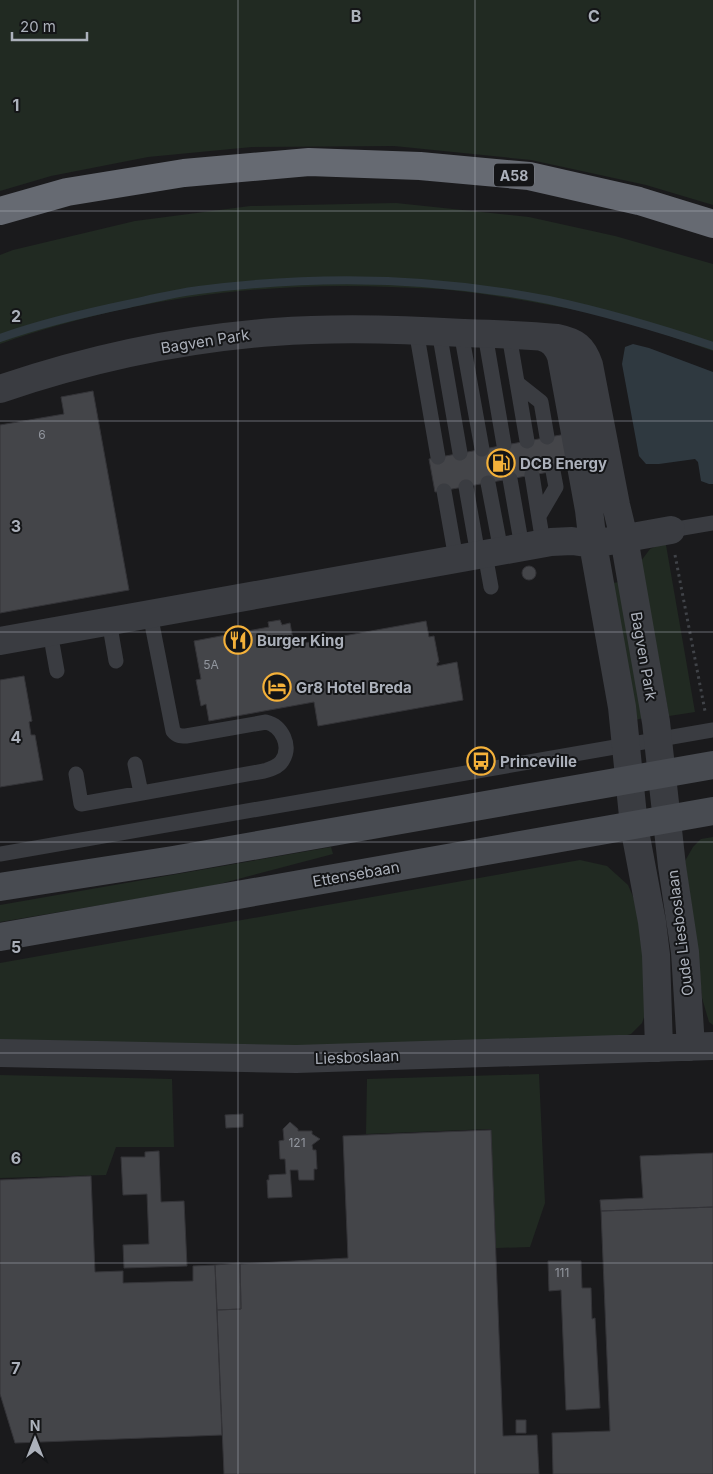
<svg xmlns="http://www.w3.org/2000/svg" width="713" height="1474" font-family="Inter,sans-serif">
<rect width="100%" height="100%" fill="#1a1a1c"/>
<path fill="#212a22" d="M0,0H713V205L646,185L531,160L394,146L252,147L148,157L51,176L0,191Z
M396,203L529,217L615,236L713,264V351C673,337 632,322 590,313C541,303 491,294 441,289C424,288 408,288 391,287C260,281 124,300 0,344V255L13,250L135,221L250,206Z
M659,545H666L695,712L669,716L641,561L650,549Z
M620,582L644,718L635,720L612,583Z
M713,837V1025L709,1022L702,998L696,937L685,861L693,847L701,839Z
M331,847L333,854L208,887L0,922V905Z
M580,860L607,866L628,885L640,913L648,1006L642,1023L631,1034L616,1038L326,1048L0,1043V963Z
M539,1074L545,1203L530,1247L496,1248L491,1129L366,1134L367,1079Z
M0,1075L172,1079L174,1147H116L106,1175L0,1178Z"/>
<path fill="#2f3940" d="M633,344L649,348L713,372V484H709L701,481L698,462L695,459L659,464H646L639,456L622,364L625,347Z"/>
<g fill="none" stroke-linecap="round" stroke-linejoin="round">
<path stroke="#2f3940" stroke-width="8" d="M0,338C42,323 85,313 128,304C151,299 175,293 199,290C314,275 434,277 549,300C605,312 659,328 713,346"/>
</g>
<path fill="#444549" stroke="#343438" d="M93,391L129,590L0,613V425L64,414L61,397Z
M566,434L572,468L435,492L429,459Z
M522 573a7 7 0 1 1 14 0a7 7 0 1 1-14 0Z
M280,620L282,625L290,623L294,645L426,621L429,637L434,636L439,662L437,663V666L457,662L463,700L318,726L314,702L209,721L206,704L201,706L196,680L201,679L194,641L269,627L268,622Z
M24,676L32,721L29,722L31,735H35L43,780L0,787V680Z
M243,1114V1127L226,1128L225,1115Z
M290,1122L298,1129V1131H312V1134L320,1139L312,1145L313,1150H316L317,1169H314V1180H299L298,1170H290L292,1197L268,1198L267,1180H269V1175L286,1174L285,1159H280L279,1141L284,1140L283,1129Z
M491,1130L503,1436L537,1435L539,1474H224L217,1310L241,1309L240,1264L348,1258L343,1136Z
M159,1151L161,1202L184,1201L187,1266L124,1268L123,1245L149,1244L147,1194L123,1195L121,1157H145V1152Z
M713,1153V1207L601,1211L600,1200L643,1198L640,1156Z
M91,1176L95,1272L123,1271V1283L193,1281V1266L215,1265L222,1435L15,1443L0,1394V1180Z
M713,1207V1474H553L552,1433L610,1431L601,1211Z
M548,1261H581L582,1288H591L592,1319L595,1318L600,1408L566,1410L561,1290L549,1291Z
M240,1263L241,1309L217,1310L215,1265Z
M516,1420H526V1433H516Z"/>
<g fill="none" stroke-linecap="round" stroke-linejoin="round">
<path stroke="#404348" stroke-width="3" stroke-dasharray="2.5 4" stroke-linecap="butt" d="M675,555L705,711"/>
<path stroke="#3a3c41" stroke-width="15" d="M416,330L438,457
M439,331L460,453
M461,332L482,449
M485,334L504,445
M509,335L527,441
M517,383L541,402L547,437
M532,475L543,543
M510,479L522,547
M488,483L501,551
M466,487L478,555
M444,491L456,559
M539,516L556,487L553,471
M671,530L713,523
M485,554L491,587
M109,621L116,661
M50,632L57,671
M135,764L141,793
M76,774L81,804L264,771C271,769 278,767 282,761C292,746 282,726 266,722L186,736C180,736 177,736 173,731L150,614
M0,854L713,730"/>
<path stroke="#3a3c41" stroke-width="28" d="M542,337C552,340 557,346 561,356L589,510L593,544L622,707L634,826L652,922L656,955L659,1048
M0,389C88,359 181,339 274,332C337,327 400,329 463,333C494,334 526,335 557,338C576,342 583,347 589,365L616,505L624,538L656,722L672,866L685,952L691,1047
M0,641L551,542L572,541L593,544L671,530
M0,1053L296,1059L713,1046"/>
<path stroke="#484b51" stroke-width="28" d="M0,887L173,860L713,765
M0,937L713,811"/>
<path stroke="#666a72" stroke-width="28" d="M0,211L67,192L184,173L309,162L420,166L529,176L639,201L713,224"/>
</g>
<path fill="none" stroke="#acb1bb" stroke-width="1" stroke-opacity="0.55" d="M238,0V1474M475,0V1474M0,211H713M0,421H713M0,632H713M0,842H713M0,1053H713M0,1263H713"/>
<defs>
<g id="fuel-ring" transform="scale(1.4375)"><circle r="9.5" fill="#141517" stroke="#f4b13a" stroke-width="1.5"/><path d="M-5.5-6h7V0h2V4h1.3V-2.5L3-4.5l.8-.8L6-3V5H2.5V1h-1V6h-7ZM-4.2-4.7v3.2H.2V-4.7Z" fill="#f4b13a"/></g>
<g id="restaurant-ring" transform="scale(1.4375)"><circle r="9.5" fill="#141517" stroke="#f4b13a" stroke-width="1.5"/><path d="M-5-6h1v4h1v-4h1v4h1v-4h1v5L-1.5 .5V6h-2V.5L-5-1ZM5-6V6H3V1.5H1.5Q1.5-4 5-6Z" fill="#f4b13a"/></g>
<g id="hotel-ring" transform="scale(1.4375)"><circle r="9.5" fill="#141517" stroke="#f4b13a" stroke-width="1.5"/><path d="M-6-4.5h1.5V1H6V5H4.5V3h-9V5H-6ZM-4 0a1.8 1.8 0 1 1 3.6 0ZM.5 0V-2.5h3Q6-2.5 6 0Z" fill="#f4b13a"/></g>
<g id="bus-ring" transform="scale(1.4375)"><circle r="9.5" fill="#141517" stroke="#f4b13a" stroke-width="1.5"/><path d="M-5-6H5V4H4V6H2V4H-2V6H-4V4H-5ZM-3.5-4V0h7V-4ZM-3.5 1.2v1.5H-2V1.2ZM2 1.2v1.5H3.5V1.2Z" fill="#f4b13a"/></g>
</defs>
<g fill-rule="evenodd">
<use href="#fuel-ring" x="501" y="463"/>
<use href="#restaurant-ring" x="238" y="640"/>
<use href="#hotel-ring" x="277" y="687"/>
<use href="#bus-ring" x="481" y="761"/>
</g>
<g text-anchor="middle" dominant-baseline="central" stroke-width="4" stroke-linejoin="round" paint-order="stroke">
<g font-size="12" fill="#92969e">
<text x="42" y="434">6</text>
<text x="211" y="664">5A</text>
<text x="297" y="1142">121</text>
<text x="562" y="1272">111</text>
</g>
<rect fill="#141517" stroke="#7e828a" stroke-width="1" x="494" y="163.5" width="40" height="23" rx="4"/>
<g font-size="14" font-weight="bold" fill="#acb1bb">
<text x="514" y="175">A58</text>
</g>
<g font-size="15" fill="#acb1bb" stroke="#141517">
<text transform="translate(205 341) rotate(-9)">Bagven Park</text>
<text transform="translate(644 656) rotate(80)">Bagven Park</text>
<text transform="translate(356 874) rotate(-10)">Ettensebaan</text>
<text transform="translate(680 933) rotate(-97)">Oude Liesboslaan</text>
<text transform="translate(357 1057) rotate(-2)">Liesboslaan</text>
</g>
<g font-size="15" font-weight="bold" fill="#acb1bb" stroke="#141517" text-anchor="start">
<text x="520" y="463">DCB Energy</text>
<text x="257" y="640">Burger King</text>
<text x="296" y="687">Gr8 Hotel Breda</text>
<text x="500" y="761">Princeville</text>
</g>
</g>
<g font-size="16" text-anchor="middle" font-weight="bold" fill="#acb1bb" stroke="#141517" stroke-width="4" stroke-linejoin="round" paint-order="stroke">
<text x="356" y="22">B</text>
<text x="594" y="22">C</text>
<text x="16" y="111">1</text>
<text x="16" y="322">2</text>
<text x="16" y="532">3</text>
<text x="16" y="743">4</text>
<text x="16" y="953">5</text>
<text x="16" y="1164">6</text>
<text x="16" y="1374">7</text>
</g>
<g transform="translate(35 1439)" stroke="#141517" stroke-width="4" paint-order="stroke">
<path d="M0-4L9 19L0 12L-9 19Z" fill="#acb1bb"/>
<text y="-8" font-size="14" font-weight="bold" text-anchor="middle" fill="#acb1bb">N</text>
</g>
<path d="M12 32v8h75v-8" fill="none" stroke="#acb1bb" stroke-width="2.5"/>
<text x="20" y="32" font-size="15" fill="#acb1bb" stroke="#141517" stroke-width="4" paint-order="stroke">20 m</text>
</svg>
